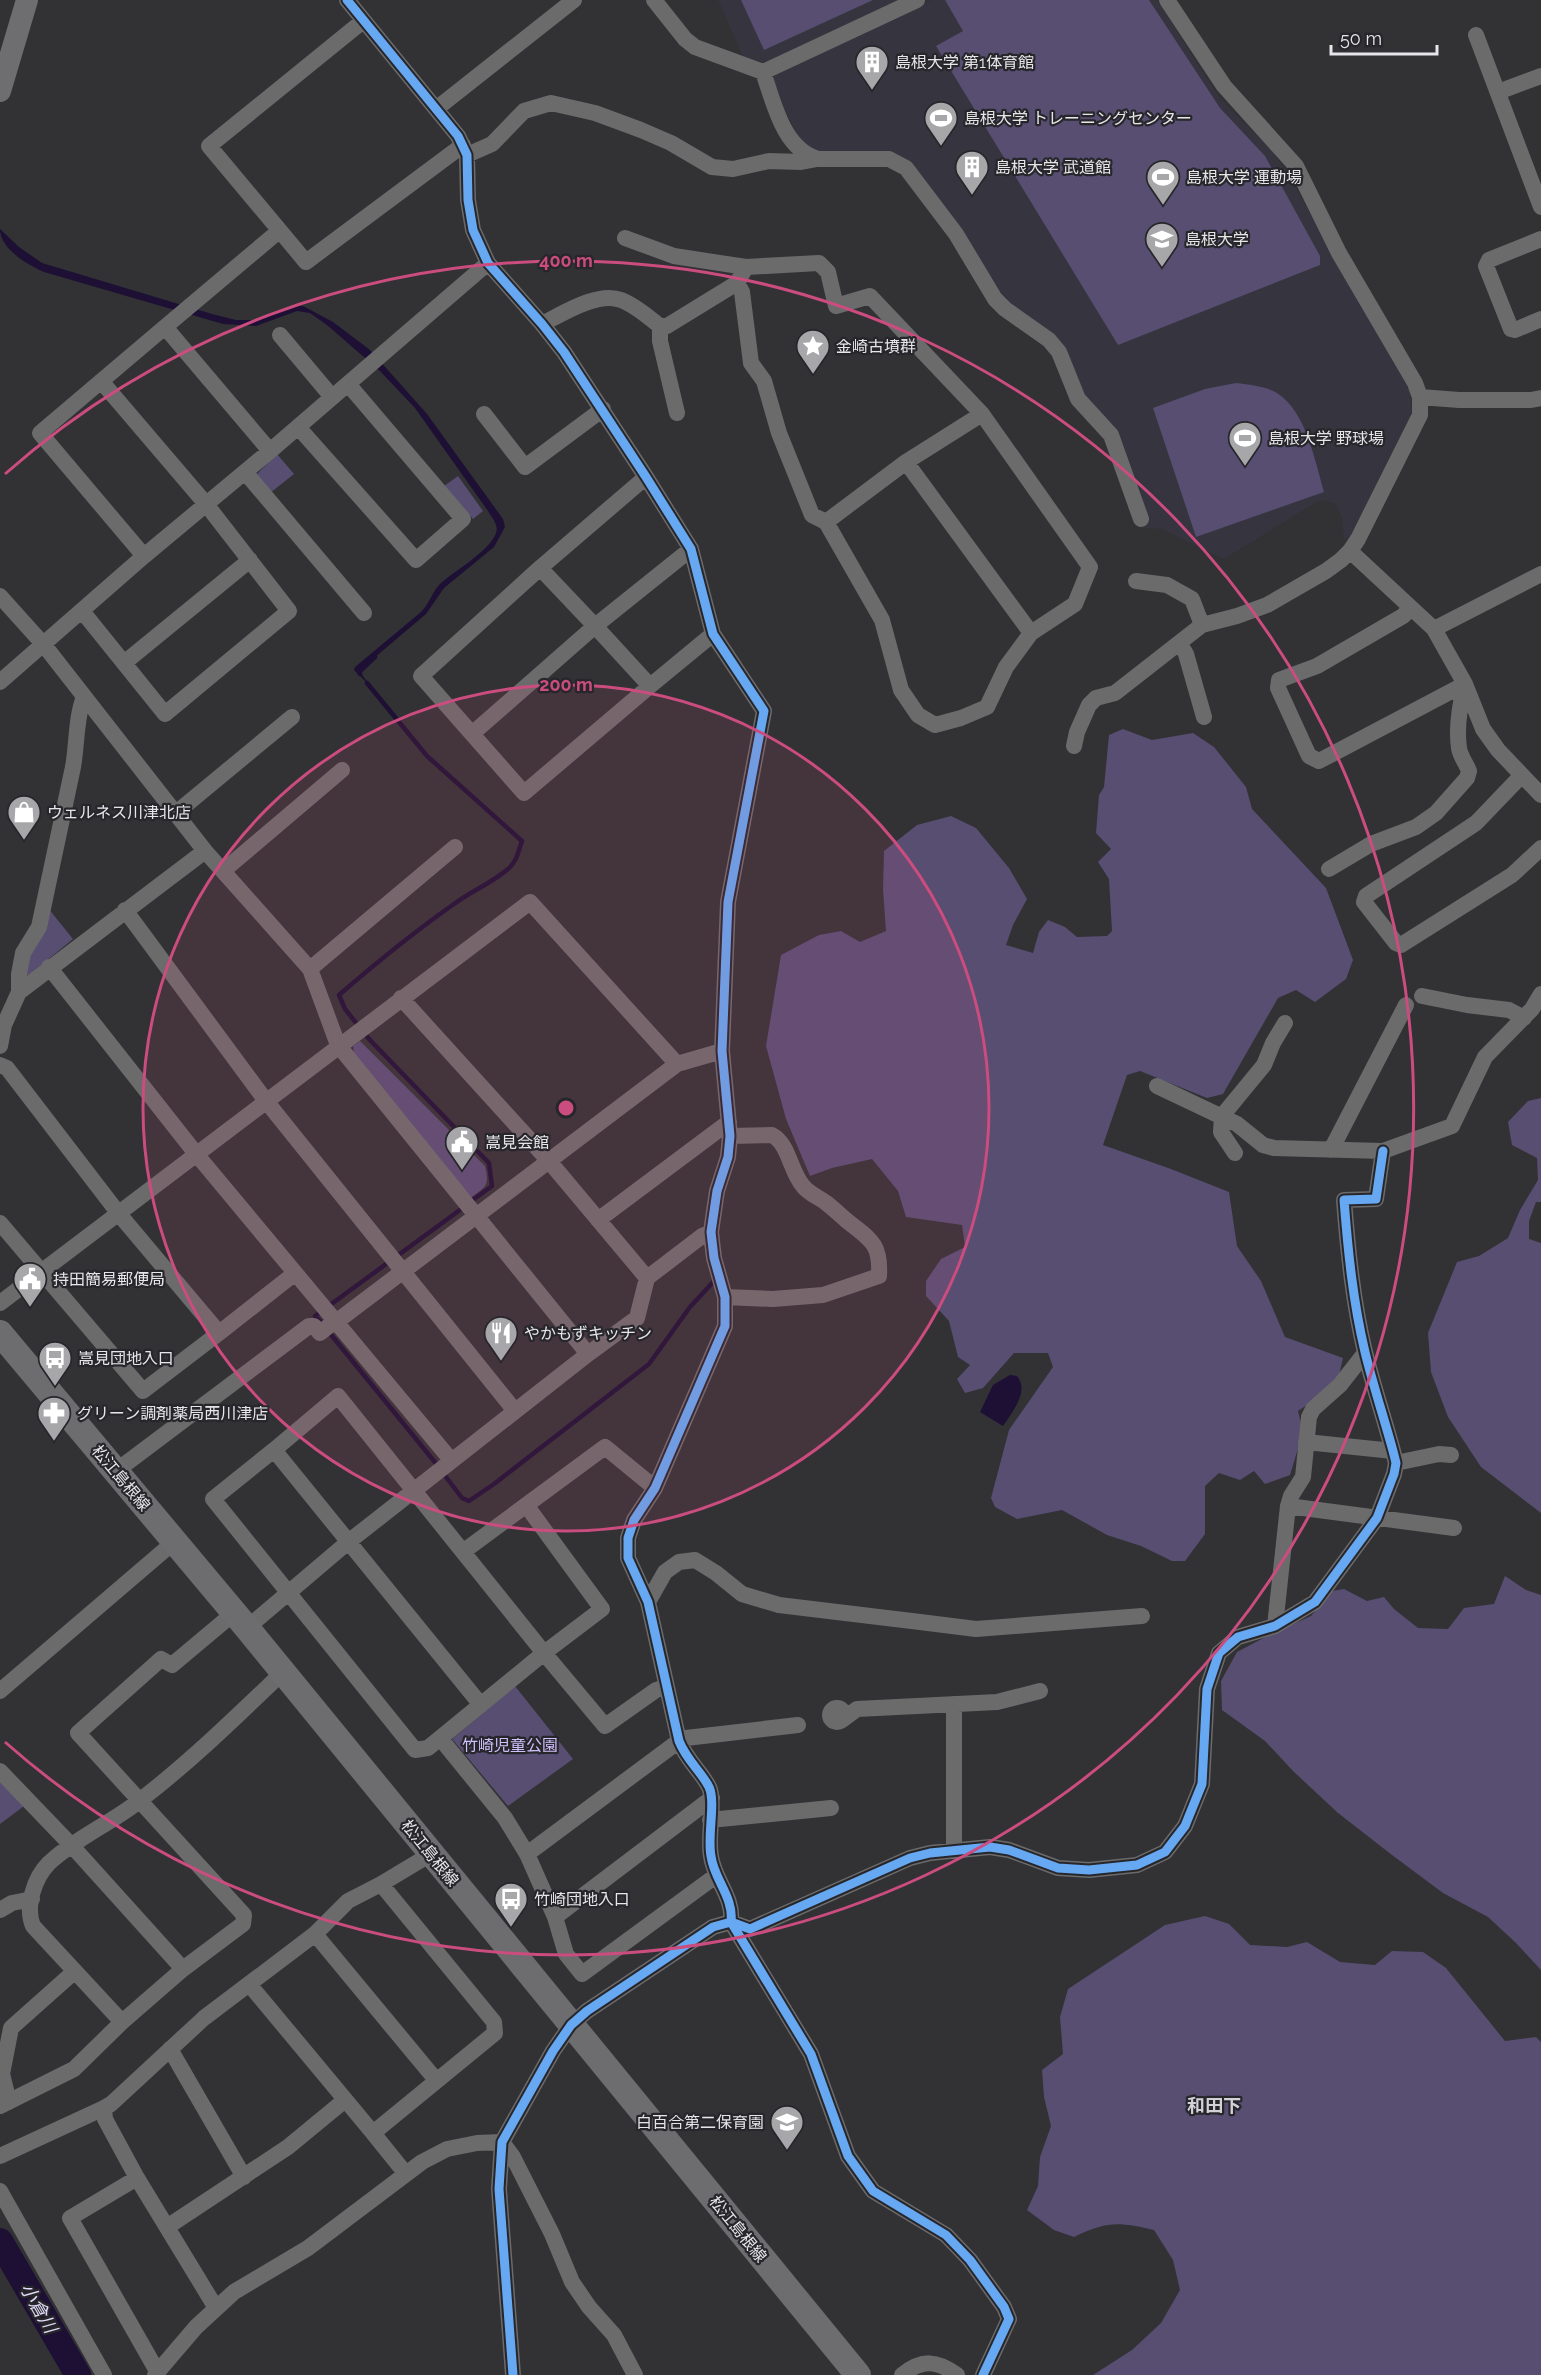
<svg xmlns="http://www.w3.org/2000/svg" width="1541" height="2375" font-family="Raleway,'Noto Sans JP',sans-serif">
<rect width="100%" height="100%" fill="#323134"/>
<path fill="#36343e" d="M718,0H906L766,63L743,57Z
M931,0H1157L1219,97L1272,151L1288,174L1410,391L1412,415L1352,535L1344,540L1342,517L1334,503L1320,500L1224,559L1162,529L1143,528L1145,508L1125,450L1113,424L1091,405L1082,391L1006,303L908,161L819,152L803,143L788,117L772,79L774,76Z"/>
<path fill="#574e72" d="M741,0H873L764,50Z
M945,0H1149L1220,108L1265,156L1320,256V265L1118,345L936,46L963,31Z
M1236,383C1250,385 1265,386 1277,393C1306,411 1315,461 1324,492L1196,537L1153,408L1205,389Z
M277,454L294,474L270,493L255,476Z
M458,476L483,511L473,519L444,486Z
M1123,729L1152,740L1193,733L1214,747L1246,787L1252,809L1326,888L1353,960L1346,979L1315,1002L1296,990L1278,998L1223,1094L1207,1098L1140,1071L1127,1075L1103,1145L1171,1169L1229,1192L1237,1246L1261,1281L1285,1337L1343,1358L1337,1385L1298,1411L1303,1432L1290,1475L1265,1484L1254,1471L1240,1480L1219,1473L1205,1486V1534L1185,1561H1172L1141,1546L1107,1535L1062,1510L1017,1519L995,1507L991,1498L1009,1430L1053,1367L1048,1353H1014L983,1388L965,1393L957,1379L970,1365L958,1357L949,1321L926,1296V1281L941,1259L965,1247L962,1225L906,1217L898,1191L872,1159L832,1168L810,1176L786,1119L766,1046L781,955L819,935L841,931L860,942L886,931L883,889L884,851L917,825L951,816L976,828L1009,868L1027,899L1013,925L1006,945L1033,953L1039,932L1048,920L1065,927L1077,937L1107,936L1112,931L1109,879L1098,862L1111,849L1096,833L1099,795L1104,787L1109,735Z
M48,908L73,939L29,975L24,976L25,969Z
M360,1041L485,1166C490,1186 486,1187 470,1198L354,1057L353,1046Z
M1541,1098V1202H1536L1529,1221V1239L1541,1243V1513L1481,1467L1448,1417L1431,1372L1428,1333L1457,1262L1479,1256L1508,1238L1520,1210L1538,1180L1537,1158L1512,1145L1508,1122L1528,1101Z
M1505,1576L1526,1590L1541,1595V1970L1515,1942L1488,1917L1443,1893L1392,1855L1338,1813L1293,1771L1265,1741L1222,1710L1221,1681L1237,1652L1271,1634L1311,1616L1332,1591L1344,1589L1367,1601L1384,1597L1394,1609L1418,1628L1448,1629L1464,1608L1494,1604Z
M515,1686L573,1759L508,1806L452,1739Z
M0,1780L24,1806L0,1824Z
M1205,1916L1229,1924L1250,1945L1287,1947L1307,1942L1340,1962L1375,1965L1392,1951L1423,1952L1446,1968L1505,2041L1536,2037L1541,2042V2375H1093L1132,2350L1161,2323L1180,2290L1173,2260L1154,2230C1118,2222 1108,2221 1074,2237L1054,2230L1027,2210L1038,2186L1040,2157L1051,2126L1044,2097L1042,2070L1063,2054L1060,2017L1068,1989L1165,1925Z"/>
<path fill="#1d1034" d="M0,229L19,247L42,263L212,314L236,320H254L295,306H303L333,322L370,350L427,414L503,519L505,527L494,547L444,588L426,614L361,669L360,672L371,687L354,670L355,667L421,612C430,603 432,592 440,584C454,571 490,551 496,533C499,525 492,518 488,511L415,408L380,371L327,325L310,313L297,311L256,326L223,324L44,272C28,265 0,249 0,229Z
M1010,1375L1017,1376C1030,1391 1012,1412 1003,1426L980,1412L993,1385Z"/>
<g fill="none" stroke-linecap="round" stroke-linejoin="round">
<path stroke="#1d1034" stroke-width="4.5" d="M360,674L359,672L375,657
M367,683L427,756L522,841C518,852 517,861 508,869C492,883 471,891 454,904C414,932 376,963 339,995L345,1009L369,1039L489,1163L492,1186L470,1202
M321,1322L315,1316L464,1207
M328,1331L438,1466
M443,1473L462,1498L469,1501L494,1484L649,1364L690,1307L715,1280"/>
<path stroke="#1d1034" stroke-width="26" d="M0,2241L78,2375"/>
<path stroke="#6b6b6c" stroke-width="16" d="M347,0L458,136L467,155L468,200L473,230L488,263L542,324L564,352L646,477L691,549L713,634L764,711L728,902L722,1051L730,1136L728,1157L717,1191L711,1232L714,1258L725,1297V1326L655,1488L634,1520L628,1538V1558L648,1602L679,1741C687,1761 701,1771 709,1787C716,1802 707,1836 711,1856C714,1880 734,1897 731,1922L811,2054L848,2156L873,2191L946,2235L970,2260L1004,2307L1009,2319L983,2375
M654,0L685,39L695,47L763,72L917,0
M1167,0L1224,86L1296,166L1339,253L1415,383L1420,397V415L1358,539L1350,551L1434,629L1465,684L1483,729L1498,750L1541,795
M363,21L209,146L306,262L463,145
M1476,35L1541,207
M763,72C774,103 783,149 818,159H889L906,168L956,234L995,299L1005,309L1049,340L1059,352L1078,399L1111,435L1141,519
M1498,92L1541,76
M436,109L574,0
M467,155L492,144L524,111L551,103L595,113L641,130L671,143L712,167L733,169L769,161L801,162L817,159
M625,238L674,256L746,267
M1541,239L1489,260L1486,266L1511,329L1515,330L1541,319
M542,324C562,314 598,291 621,300C635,305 648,317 660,326H667L737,283L746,267L819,263L828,272L836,306L870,296L982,414L1090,567L1075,604L1031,633L1006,667L987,707L961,718L935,725L918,715L901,690L882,620L826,522L812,515L779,433L764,381L751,363L742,292L737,283
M660,326V341L677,413
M165,327L279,231
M280,335L332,397
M1420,397L1459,400H1531L1541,398
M484,414L525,467L603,409
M298,427L416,560L463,519L348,384
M906,462L1031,633
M245,472L364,613
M646,477L540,568L421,676L524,793L650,686L713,634
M826,522L906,462L982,414
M144,556L40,433L165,327L270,451
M540,568L595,626L691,549
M1136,581L1167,585L1192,599L1202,625
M0,596L44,645L205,851L310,969L338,1045L588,1354L347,1543L247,1628
M1411,608L1403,616L1317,666L1279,680L1278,688L1309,756L1319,761L1465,684
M82,611L165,714L289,611L206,504L101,381
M1434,629L1541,574
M1180,644L1186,654L1204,717
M124,663L250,560
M0,682L144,556L270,451L488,263
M473,733L595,626L650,686
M1074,746L1077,732L1089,705L1096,698L1115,693L1202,625L1237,616L1267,605L1326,571L1341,560L1350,551
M1522,775L1476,823L1366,896L1364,902L1396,943L1401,945L1512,875L1541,848
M176,813L292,717
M1329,869L1371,844L1416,827L1436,813L1467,778L1469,771C1466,763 1460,756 1459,748C1456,728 1460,704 1465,684
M223,871L342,770
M125,910L266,1101L515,1411
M49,967L197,1155L451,1460
M310,969L455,847
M19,992V974L23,953L39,927L73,767C77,745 76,716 84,697
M1422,996L1467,1005L1509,1010L1524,1018
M401,998L549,1161L647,1278L637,1318L588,1354
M0,1046L4,1025L19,992L205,851
M0,1065L7,1068L119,1214L219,1333L294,1274
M1157,1086L1237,1124L1263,1145L1274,1148L1383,1151L1452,1126L1485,1057L1532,1009L1541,994
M1331,1150L1406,1005
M1235,1153L1221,1132L1222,1116L1264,1065L1273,1043L1285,1023
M598,1220L729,1122
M0,1223L143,1391L219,1333
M647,1278L702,1236L711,1232
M725,1297L773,1299L823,1295L879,1276C881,1242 869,1239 846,1220C839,1214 833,1208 825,1202C818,1197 808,1193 803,1186C790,1171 789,1144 772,1135L730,1136
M0,1303L530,902L677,1064
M336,1322L677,1064L722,1051
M1306,1442L1393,1451
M274,1450L338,1396L544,1653L428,1748L415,1750L213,1499L274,1450L481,1705
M1396,1463L1439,1454L1451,1455
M116,1471L309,1326H314L320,1333L335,1321
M526,1505L602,1609L544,1653L605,1726L656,1690L665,1687
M1288,1506L1454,1528
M464,1551L605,1447L655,1488
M648,1602L665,1572L679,1562L695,1560L716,1573L742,1594L779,1605L920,1622L976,1629L1142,1616
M1275,1626L1288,1506L1291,1496L1303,1477L1309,1417L1313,1409L1340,1385L1365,1353
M0,1691L174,1542
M954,1704V1851
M830 1715a7 7 0 1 1 14 0a7 7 0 1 1-14 0Z
M842,1720L857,1709L997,1702L1040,1691
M440,1738L505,1818L527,1854L555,1917L566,1954L582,1974L717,1875
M0,1771L72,1846L183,1969
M710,1820L831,1808
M527,1854L679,1741L686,1738L798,1725
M381,1884L494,2022L495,2033L373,2133L406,2174
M0,1910L12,1903L32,1899
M555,1917L712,1798
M315,1934L436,2080
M249,1984L373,2133
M122,2022L33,1926C25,1907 34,1878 49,1863C77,1837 114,1822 143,1798C192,1760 237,1716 282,1673
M170,2049L244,2177
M9,2102L2,2074L11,2028L75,1971
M0,2106L74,2069L122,2022L183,1969L243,1924L244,1915L78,1733L161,1659L172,1665L234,1613
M104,2108L111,2104L204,2018L315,1934L348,1901L381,1884L431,1854
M502,2142L513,2157L552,2234L572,2282L589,2307L614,2335L635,2375
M0,2156L104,2108L105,2119L137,2178
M0,2191L104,2375
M167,2227L288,2147L345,2100
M157,2371L70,2218L137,2178L216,2308
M155,2375L196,2327L234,2292L308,2248L422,2162L447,2149L477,2143L502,2142
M513,2375L499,2189L502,2142L553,2051L571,2025L587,2011L713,1927L731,1922L750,1929L910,1858L930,1853L990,1847L1009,1850L1058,1868L1089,1870L1137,1865L1165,1852L1185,1826L1202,1784L1207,1689L1219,1653L1238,1637L1275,1626L1315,1602L1377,1518L1394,1474L1396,1463L1393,1451C1384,1418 1373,1385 1365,1352C1353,1302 1348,1251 1344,1200L1376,1199L1383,1151
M902,2375C922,2359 937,2360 957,2375"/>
<path stroke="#6e6d70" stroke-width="22" d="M0,91L27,0"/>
<path stroke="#6d6c6e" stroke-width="26" d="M0,1333L247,1628L858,2375"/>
<g stroke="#27262b" stroke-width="13">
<path id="cycleway" d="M347,0L458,136L467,155L468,200L473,230L488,263L542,324L564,352L646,477L691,549L713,634L764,711L728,902L722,1051L730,1136L728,1157L717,1191L711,1232L714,1258L725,1297V1326L655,1488L634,1520L628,1538V1558L648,1602L679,1741C687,1761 701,1771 709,1787C716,1802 707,1836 711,1856C714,1880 734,1897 731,1922L811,2054L848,2156L873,2191L946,2235L970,2260L1004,2307L1009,2319L983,2375
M513,2375L499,2189L502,2142L553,2051L571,2025L587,2011L713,1927L731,1922L750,1929L910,1858L930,1853L990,1847L1009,1850L1058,1868L1089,1870L1137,1865L1165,1852L1185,1826L1202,1784L1207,1689L1219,1653L1238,1637L1275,1626L1315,1602L1377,1518L1394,1474L1396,1463L1393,1451C1384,1418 1373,1385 1365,1352C1353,1302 1348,1251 1344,1200L1376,1199L1383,1151"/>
</g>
<use href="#cycleway" stroke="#66a8f1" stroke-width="9"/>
</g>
<circle cx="566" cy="1108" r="423" fill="#cb4c7e" fill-opacity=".12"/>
<g fill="none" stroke="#cb4c7e" stroke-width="3">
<circle cx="566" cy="1108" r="423"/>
<path d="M5 474A847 847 0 1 1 5 1742"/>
</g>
<defs>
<g id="building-pin" transform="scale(1.725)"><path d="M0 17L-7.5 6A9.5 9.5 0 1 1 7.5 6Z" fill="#a7a7aa" stroke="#27262b"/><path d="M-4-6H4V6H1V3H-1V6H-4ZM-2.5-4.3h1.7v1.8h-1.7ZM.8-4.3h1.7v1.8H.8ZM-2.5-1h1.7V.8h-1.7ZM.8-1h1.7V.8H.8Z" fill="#fff"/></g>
<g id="stadium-pin" transform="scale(1.725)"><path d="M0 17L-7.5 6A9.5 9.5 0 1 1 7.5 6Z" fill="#a7a7aa" stroke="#27262b"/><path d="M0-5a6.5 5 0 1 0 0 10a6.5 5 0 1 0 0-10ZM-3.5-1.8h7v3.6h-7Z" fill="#fff"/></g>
<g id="university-pin" transform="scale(1.725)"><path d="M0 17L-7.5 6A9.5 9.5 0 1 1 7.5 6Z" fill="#a7a7aa" stroke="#27262b"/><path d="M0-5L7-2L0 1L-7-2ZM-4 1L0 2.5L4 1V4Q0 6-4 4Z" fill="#fff"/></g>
<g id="sight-pin" transform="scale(1.725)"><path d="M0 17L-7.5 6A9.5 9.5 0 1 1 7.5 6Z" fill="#a7a7aa" stroke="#27262b"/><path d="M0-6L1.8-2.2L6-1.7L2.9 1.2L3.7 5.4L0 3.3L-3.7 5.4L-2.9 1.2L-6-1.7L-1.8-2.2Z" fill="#fff"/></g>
<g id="shop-pin" transform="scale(1.725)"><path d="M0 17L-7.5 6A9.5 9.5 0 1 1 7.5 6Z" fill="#a7a7aa" stroke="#27262b"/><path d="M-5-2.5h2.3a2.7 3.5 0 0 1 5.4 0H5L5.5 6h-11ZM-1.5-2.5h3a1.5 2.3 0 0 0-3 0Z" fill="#fff"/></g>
<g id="civic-pin" transform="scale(1.725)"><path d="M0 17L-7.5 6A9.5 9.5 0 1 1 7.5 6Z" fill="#a7a7aa" stroke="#27262b"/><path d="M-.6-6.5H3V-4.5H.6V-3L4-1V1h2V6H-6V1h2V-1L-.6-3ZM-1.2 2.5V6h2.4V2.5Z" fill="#fff"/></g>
<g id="restaurant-pin" transform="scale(1.725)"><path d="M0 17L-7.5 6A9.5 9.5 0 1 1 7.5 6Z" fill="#a7a7aa" stroke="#27262b"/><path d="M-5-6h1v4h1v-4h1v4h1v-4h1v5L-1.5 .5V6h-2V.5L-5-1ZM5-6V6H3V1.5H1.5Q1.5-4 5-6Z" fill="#fff"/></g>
<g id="bus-pin" transform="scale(1.725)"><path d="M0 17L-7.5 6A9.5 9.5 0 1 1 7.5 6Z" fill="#a7a7aa" stroke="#27262b"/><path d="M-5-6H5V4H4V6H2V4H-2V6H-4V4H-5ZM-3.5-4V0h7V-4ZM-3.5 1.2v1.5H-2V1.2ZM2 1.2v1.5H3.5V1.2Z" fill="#fff"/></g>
<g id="pharmacy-pin" transform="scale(1.725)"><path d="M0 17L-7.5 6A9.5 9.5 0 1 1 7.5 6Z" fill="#a7a7aa" stroke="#27262b"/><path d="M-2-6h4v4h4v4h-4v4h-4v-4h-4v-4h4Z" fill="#fff"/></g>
<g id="school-pin" transform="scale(1.725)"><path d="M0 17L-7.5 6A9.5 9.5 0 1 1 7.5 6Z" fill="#a7a7aa" stroke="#27262b"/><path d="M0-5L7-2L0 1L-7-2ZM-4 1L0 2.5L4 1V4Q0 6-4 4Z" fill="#fff"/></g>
</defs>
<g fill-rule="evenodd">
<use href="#building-pin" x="872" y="62"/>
<use href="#stadium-pin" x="941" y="118"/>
<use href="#building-pin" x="972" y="167"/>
<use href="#stadium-pin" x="1163" y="177"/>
<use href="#university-pin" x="1162" y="239"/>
<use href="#sight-pin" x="813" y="346"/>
<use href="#stadium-pin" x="1245" y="438"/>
<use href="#shop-pin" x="24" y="812"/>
<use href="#civic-pin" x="462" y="1142"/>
<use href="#civic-pin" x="30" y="1279"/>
<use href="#restaurant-pin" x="501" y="1333"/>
<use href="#bus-pin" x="55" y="1358"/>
<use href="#pharmacy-pin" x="54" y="1413"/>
<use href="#bus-pin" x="511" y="1899"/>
<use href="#school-pin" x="787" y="2122"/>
</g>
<g text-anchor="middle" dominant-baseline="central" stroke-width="4.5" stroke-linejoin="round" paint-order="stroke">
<g font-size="16" fill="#e6e6e9" stroke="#27262b" text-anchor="start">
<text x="895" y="62">島根大学 第1体育館</text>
<text x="964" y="118">島根大学 トレーニングセンター</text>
<text x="995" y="167">島根大学 武道館</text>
<text x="1186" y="177">島根大学 運動場</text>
<text x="1185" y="239">島根大学</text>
<text x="836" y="346">金崎古墳群</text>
<text x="1268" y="438">島根大学 野球場</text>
<text x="47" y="812">ウェルネス川津北店</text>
<text x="485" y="1142">嵩見会館</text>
<text x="53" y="1279">持田簡易郵便局</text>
<text x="524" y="1333">やかもずキッチン</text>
<text x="78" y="1358">嵩見団地入口</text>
<text x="77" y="1413">グリーン調剤薬局西川津店</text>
<text x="534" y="1899">竹崎団地入口</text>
<text x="764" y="2122" text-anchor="end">白百合第二保育園</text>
</g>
<g font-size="16" fill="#e6e6e9" stroke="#27262b">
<text transform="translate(121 1478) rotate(50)">松江島根線</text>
<text transform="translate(430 1853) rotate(51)">松江島根線</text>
<text transform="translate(738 2229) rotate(51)">松江島根線</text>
</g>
<g font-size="16" fill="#cfc1fc" stroke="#27262b">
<text x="510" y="1745">竹崎児童公園</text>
</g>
<g font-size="18" font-weight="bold" fill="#d2d1d8" stroke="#27262b">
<text x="1214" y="2105">和田下</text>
</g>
<g font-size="18" font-style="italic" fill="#e3ddfb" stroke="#27262b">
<text transform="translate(39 2308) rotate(60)">小倉川</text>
</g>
</g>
<circle cx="566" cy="1108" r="9" fill="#cb4c7e" stroke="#27262b" stroke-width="3"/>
<g font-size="18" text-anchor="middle" font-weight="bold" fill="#cb4c7e" stroke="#27262b" stroke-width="4.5" stroke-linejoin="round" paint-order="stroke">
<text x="566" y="267">400 m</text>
<text x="566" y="691">200 m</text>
</g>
<path d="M1331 45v9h106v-9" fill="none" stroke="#e6e6e9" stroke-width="3"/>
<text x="1340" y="45" font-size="18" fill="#e6e6e9" stroke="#27262b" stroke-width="4.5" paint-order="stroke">50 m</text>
</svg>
